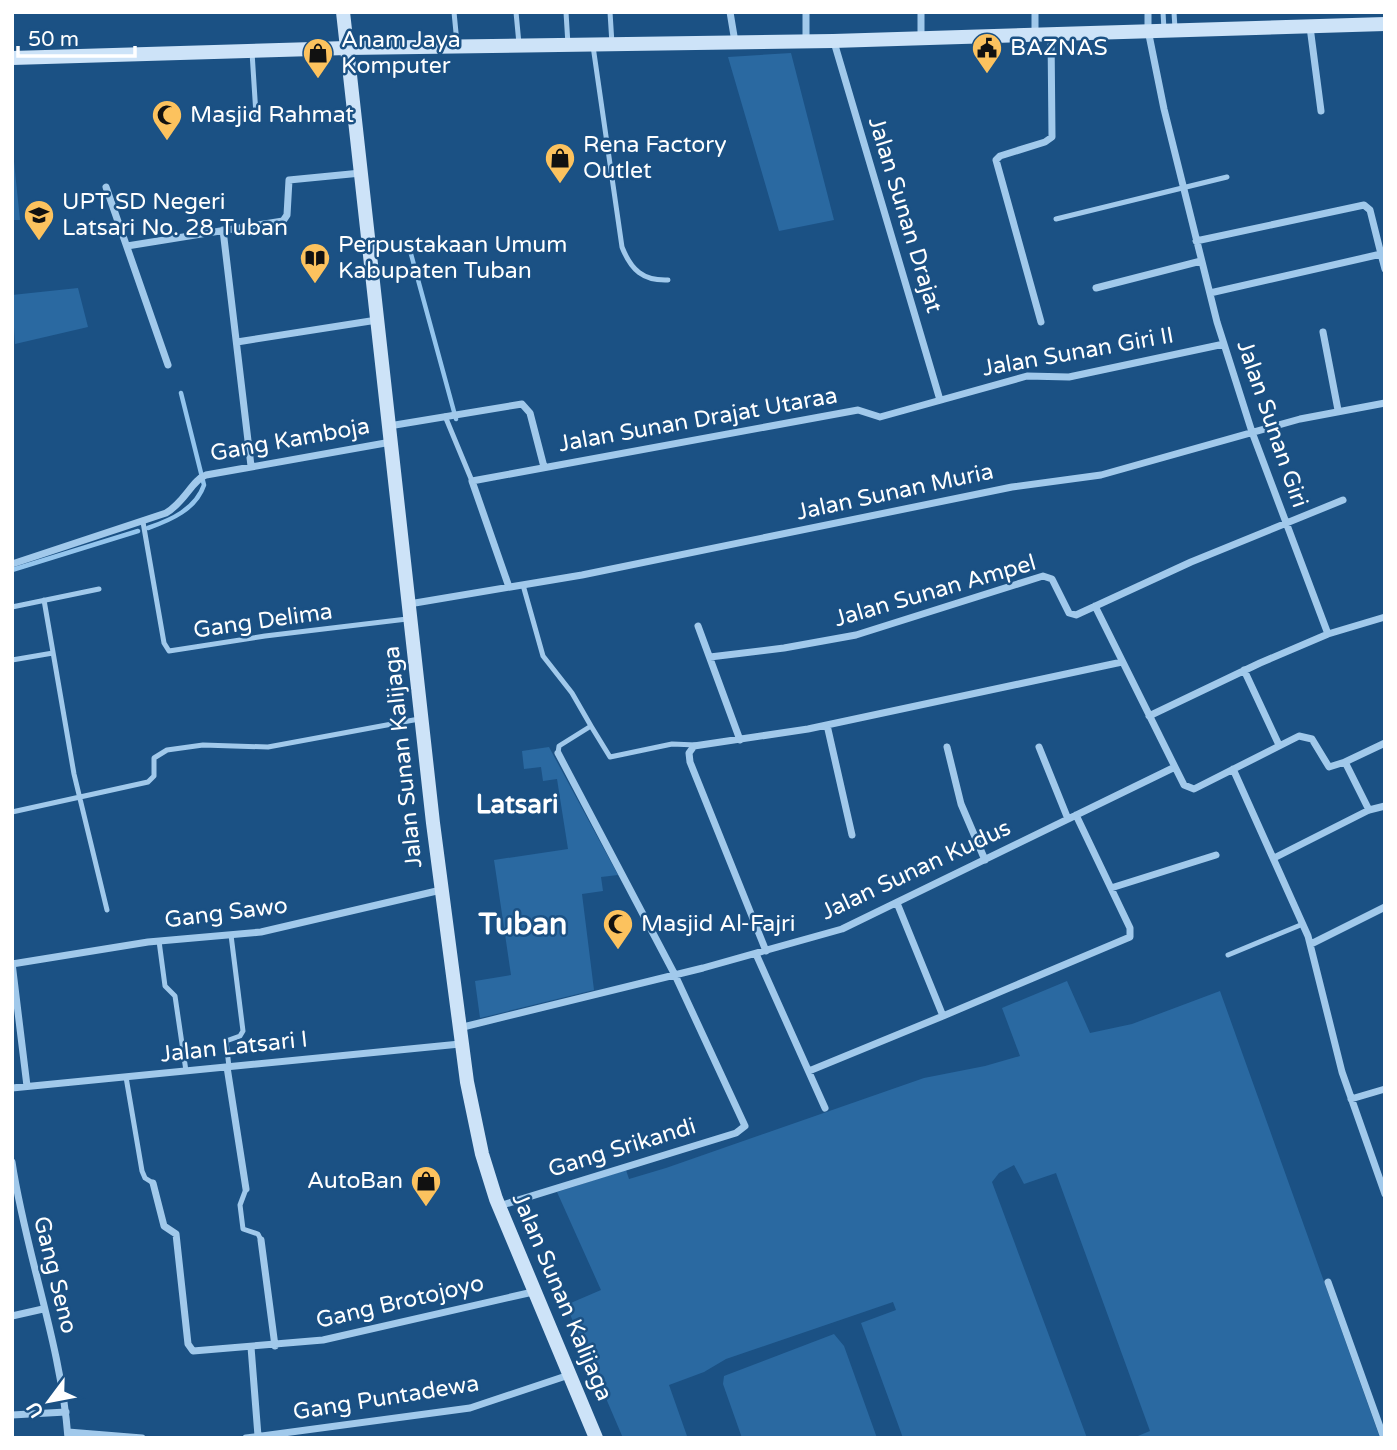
<svg xmlns="http://www.w3.org/2000/svg" width="1397" height="1450" font-family="'Varela Round',sans-serif">
<rect width="100%" height="100%" fill="#1b5184"/>
<path fill="#2a69a1" d="M791,53L834,220L779,231L728,57Z
M12,142L20,220H12Z
M78,288L88,327L15,344L12,295Z
M549,747L618,875L601,877L603,891L582,894L594,990L480,1018L475,981L511,975L494,860L568,849L557,779L543,781L541,767L524,769L522,751Z
M1067,981L1090,1033L1132,1024L1220,991L1380,1438H1133L1150,1431L1056,1173L1024,1184L1014,1165L999,1173L992,1182L1087,1438H903L861,1323L896,1310L893,1302L726,1359L704,1372L669,1385L687,1436L623,1438L566,1305L601,1290L557,1192L626,1170L629,1179L666,1168L924,1078L985,1066L1020,1056L1002,1008Z
M834,1334L844,1346L877,1438H742L723,1384L724,1376Z"/>
<g fill="none" stroke-linecap="round" stroke-linejoin="round">
<path stroke="#94c5ed" stroke-width="4.5" d="M411,254L456,419
M148,528C171,520 196,509 204,485L181,393
M12,570L138,531"/>
<path stroke="#a1c9eb" stroke-width="5" d="M454,12L457,43
M516,12L519,44
M566,12L568,45
M610,12L612,44
M1163,12L1164,30
M1174,12L1175,29
M593,46L622,247C631,270 643,281 668,280
M252,52L256,115
M1056,219L1227,177
M445,416L472,481
M143,522L164,643L169,651L265,636L407,619
M523,585L543,656L572,693L591,726L559,746L558,753
M44,600L74,774L107,910
M12,607L99,589
M12,660L53,653
M591,726L610,757L672,744L696,745
M12,812L148,782L154,776V758L167,750L203,745L268,747L419,719
M159,941L165,986L175,996L186,1071
M1228,955L1303,924
M229,1067L226,1041L240,1036L243,1031L231,935
M126,1077L142,1171L145,1178L153,1183
M246,1189L240,1205L243,1229L258,1234L261,1240"/>
<path stroke="#a1c9eb" stroke-width="7" d="M730,12L735,42
M806,12V41
M921,12V37
M1035,12V34
M1148,12V30L1164,109L1217,322L1252,432L1328,634L1260,663L1149,716
M1310,27L1321,111
M834,42L940,400
M106,187L168,365
M223,230L251,466
M1196,241L1364,205L1370,210L1381,254
M127,246L283,221L287,215L289,180L361,173
M1096,288L1201,261
M1210,293L1381,254L1385,269
M1041,322L996,160L1000,156L1045,142L1052,137L1051,33
M1323,332L1338,410
M237,342L377,320
M389,426L522,404L530,413L544,467
M12,564L166,513C185,502 192,480 206,475L391,442
M509,587L472,481L858,410L880,417L1027,376L1069,377L1224,344
M409,604L582,575L1012,487L1101,475L1300,419L1385,403
M1095,606L1175,767
M698,626L740,740
M1328,634L1385,617
M710,657L784,648L856,635L1043,576L1052,579L1069,613L1076,615L1191,562L1343,500
M1244,670L1279,745
M827,725L852,835
M947,747L961,804L985,860
M1039,747L1068,819
M1345,762L1385,743
M1233,769L1308,936L1342,1072L1385,1194
M1274,858L1369,810L1385,806
M1111,888L1216,855
M1311,944L1385,907
M766,951L690,762L689,753L694,746L808,729L1122,662
M756,954L825,1108
M12,963L27,1086
M12,964L148,942L261,932L441,890
M943,1016L1130,937V928L1076,815
M459,1028L703,968L842,929L1175,767L1184,785L1194,789L1299,736L1312,739L1329,767L1345,762L1369,810
M227,1067L246,1189
M809,1071L943,1016L897,903
M12,1088L460,1044
M1351,1099L1385,1089
M12,1162C26,1255 61,1344 68,1438
M153,1183L164,1226L176,1234L188,1344L193,1351L323,1340L533,1292
M499,1206L736,1133L745,1126L675,975L558,753
M261,1240L275,1346
M1328,1282L1384,1438
M12,1316L43,1309
M251,1347L258,1436
M12,1415L66,1412
M68,1432L142,1438
M246,1438L470,1408L569,1375"/>
<path stroke="#cde3f8" stroke-width="14" d="M343,12L433,823L467,1082L482,1154L496,1199L596,1438
M12,58L347,48L833,41L1385,24"/>
</g>
<defs>
<g id="civic-pin" transform="scale(1.575)"><path d="M0 17L-7.5 6A9.5 9.5 0 1 1 7.5 6Z" fill="#fcc25e" stroke="#1b5184"/><path d="M-.6-6.5H3V-4.5H.6V-3L4-1V1h2V6H-6V1h2V-1L-.6-3ZM-1.2 2.5V6h2.4V2.5Z" fill="#111"/></g>
<g id="shop-pin" transform="scale(1.575)"><path d="M0 17L-7.5 6A9.5 9.5 0 1 1 7.5 6Z" fill="#fcc25e" stroke="#1b5184"/><path d="M-5-2.5h2.3a2.7 3.5 0 0 1 5.4 0H5L5.5 6h-11ZM-1.5-2.5h3a1.5 2.3 0 0 0-3 0Z" fill="#111"/></g>
<g id="mosque-pin" transform="scale(1.575)"><path d="M0 17L-7.5 6A9.5 9.5 0 1 1 7.5 6Z" fill="#fcc25e" stroke="#1b5184"/><path d="M3.5-4.9A6 6 0 1 0 3.5 4.9A5 5 0 1 1 3.5-4.9Z" fill="#111"/></g>
<g id="school-pin" transform="scale(1.575)"><path d="M0 17L-7.5 6A9.5 9.5 0 1 1 7.5 6Z" fill="#fcc25e" stroke="#1b5184"/><path d="M0-5L7-2L0 1L-7-2ZM-4 1L0 2.5L4 1V4Q0 6-4 4Z" fill="#111"/></g>
<g id="library-pin" transform="scale(1.575)"><path d="M0 17L-7.5 6A9.5 9.5 0 1 1 7.5 6Z" fill="#fcc25e" stroke="#1b5184"/><path d="M-6-4Q-3-5.5-.7-3.5V5Q-3 3-6 4ZM6-4Q3-5.5 .7-3.5V5Q3 3 6 4Z" fill="#111"/></g>
</defs>
<g fill-rule="evenodd">
<use href="#civic-pin" x="987" y="48"/>
<use href="#shop-pin" x="318" y="53"/>
<use href="#mosque-pin" x="167" y="115"/>
<use href="#shop-pin" x="560" y="158"/>
<use href="#school-pin" x="39" y="215"/>
<use href="#library-pin" x="315" y="258"/>
<use href="#mosque-pin" x="618" y="924"/>
<use href="#shop-pin" x="426" y="1181"/>
</g>
<g text-anchor="middle" dominant-baseline="central" stroke-width="5" stroke-linejoin="round" paint-order="stroke">
<g font-size="23" fill="#fff" stroke="#1b5184" text-anchor="start">
<text x="341" y="40">Anam Jaya<tspan x="341" dy="26">Komputer</tspan></text>
<text x="1010" y="48">BAZNAS</text>
<text x="190" y="115">Masjid Rahmat</text>
<text x="583" y="145">Rena Factory<tspan x="583" dy="26">Outlet</tspan></text>
<text x="62" y="202">UPT SD Negeri<tspan x="62" dy="26">Latsari No. 28 Tuban</tspan></text>
<text x="338" y="245">Perpustakaan Umum<tspan x="338" dy="26">Kabupaten Tuban</tspan></text>
<text x="641" y="924">Masjid Al-Fajri</text>
<text x="403" y="1181" text-anchor="end">AutoBan</text>
</g>
<g font-size="23" fill="#fff" stroke="#1b5184">
<text transform="translate(905 215) rotate(73)">Jalan Sunan Drajat</text>
<text transform="translate(1078 352) rotate(-10)">Jalan Sunan Giri II</text>
<text transform="translate(698 420) rotate(-10)">Jalan Sunan Drajat Utaraa</text>
<text transform="translate(1272 424) rotate(71)">Jalan Sunan Giri</text>
<text transform="translate(290 440) rotate(-10)">Gang Kamboja</text>
<text transform="translate(895 492) rotate(-12)">Jalan Sunan Muria</text>
<text transform="translate(935 591) rotate(-16)">Jalan Sunan Ampel</text>
<text transform="translate(263 621) rotate(-8)">Gang Delima</text>
<text transform="translate(403 757) rotate(-96)">Jalan Sunan Kalijaga</text>
<text transform="translate(916 870) rotate(-25)">Jalan Sunan Kudus</text>
<text transform="translate(226 913) rotate(-7)">Gang Sawo</text>
<text transform="translate(234 1047) rotate(-6)">Jalan Latsari I</text>
<text transform="translate(622 1148) rotate(-17)">Gang Srikandi</text>
<text transform="translate(55 1275) rotate(76)">Gang Seno</text>
<text transform="translate(562 1297) rotate(67)">Jalan Sunan Kalijaga</text>
<text transform="translate(400 1302) rotate(-13)">Gang Brotojoyo</text>
<text transform="translate(386 1398) rotate(-9)">Gang Puntadewa</text>
</g>
<g font-size="26" font-weight="bold" fill="#fff" stroke="#1b5184">
<text x="517" y="804">Latsari</text>
</g>
<g font-size="30" font-weight="bold" fill="#fff" stroke="#1b5184">
<text x="523" y="924">Tuban</text>
</g>
</g>
<rect width="1397" height="1450" fill="none" stroke="#ffffff" stroke-width="28"/>
<g transform="translate(49 1401) rotate(238)" stroke="#1b5184" stroke-width="5" paint-order="stroke">
<path d="M0-5L12 26L0 18L-12 26Z" fill="#ffffff"/>
<text y="-10" font-size="19" font-weight="bold" text-anchor="middle" fill="#ffffff">U</text>
</g>
<path d="M18 46v10h117v-10" fill="none" stroke="#ffffff" stroke-width="3.5"/>
<text x="28" y="46" font-size="21" fill="#ffffff" stroke="#1b5184" stroke-width="5" paint-order="stroke">50 m</text>
</svg>
